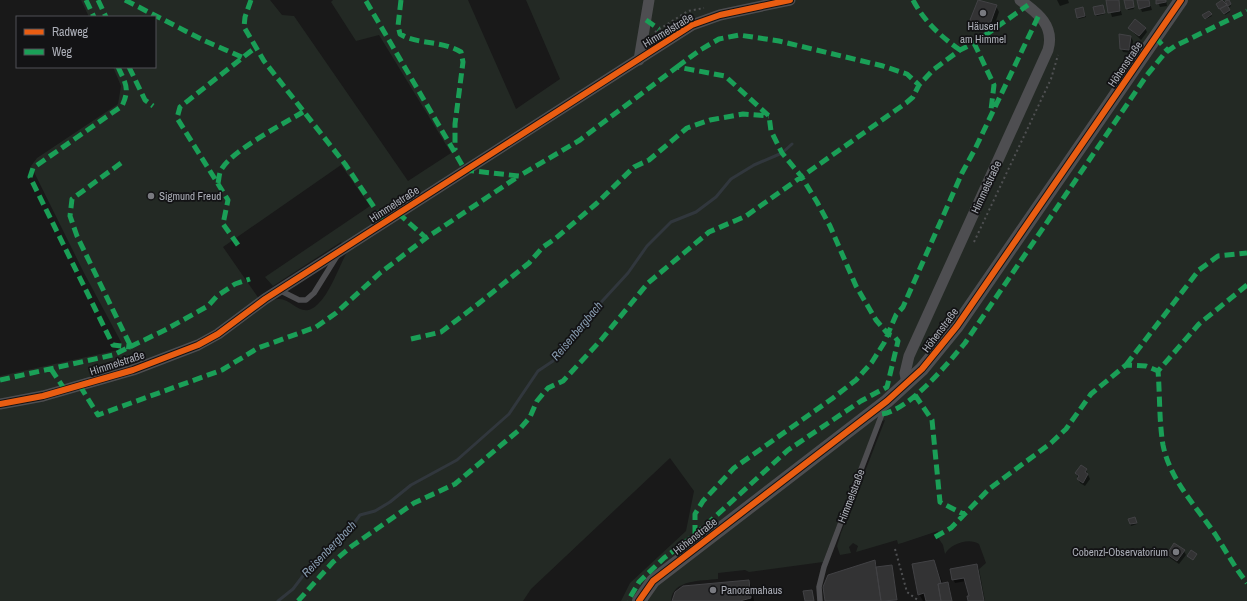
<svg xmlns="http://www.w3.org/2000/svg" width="1247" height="601" font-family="'Archivo Narrow',sans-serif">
<rect width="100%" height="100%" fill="#191919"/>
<path fill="#232924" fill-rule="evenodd" d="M81,0H270L282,15L294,16L408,181L451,153L379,35L356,41L331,2L333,0H468L516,109L560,79L526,0H1247V601H984L978,570L986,563L979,544C969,537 950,544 945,554L943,545L937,536L938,531L902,543L898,544L897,540L856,552L858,546L853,543L849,547L851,553L840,555L837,546L841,533L885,420L876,423L823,562L749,572L745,570L718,573V579C702,581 672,579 671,601H621L630,583L686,531L694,491L670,458L531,589L523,601H0V376L118,350L121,342L84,273L31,166L37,158L118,104L121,86L113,67H155V17H89ZM341,165L370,206L265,277L273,286L341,242L347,252C339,267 330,293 318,304C301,321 293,298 278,299C273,299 269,303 264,306L223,247Z"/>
<path fill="#0007" d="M1057,0H1068L1069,3L1060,6Z
M1118,0L1122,15L1112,17L1107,1Z
M1125,0H1132L1134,9L1128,10Z
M1138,0H1149L1152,10L1142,12Z
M1157,0H1166L1167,6L1160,7Z
M1223,0L1224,2L1228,0L1231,6L1228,8L1230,12L1225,15L1217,4Z
M996,6L999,12L992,32L975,26L971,20Z
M1104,7L1105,14L1097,16L1096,15Z
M1083,8L1086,17L1079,19L1078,18Z
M1209,12L1212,16L1206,19L1204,15Z
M1129,28H1145L1147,32L1141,40Z
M1131,37L1133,41L1131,53L1123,52L1121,48Z
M1086,470L1090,479L1085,486L1080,483L1076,473Z
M1129,520H1136L1137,524L1131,526Z
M1184,551L1186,555L1179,564L1170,558L1168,554Z
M875,561L878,568L892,567L897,601H826Z
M934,561L943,584L947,583L950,587L952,601H923L919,594Z
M977,565L979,569L985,601H969L970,596L966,581L955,583L953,579Z
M748,581L752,587L754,601H674Z"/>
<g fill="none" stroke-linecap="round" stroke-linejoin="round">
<path stroke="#31373d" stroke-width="3" d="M278,601L293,589L312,564L337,539L346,534L360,515L375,511L390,502L411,485L457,460L509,414L538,371L553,361L571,335L628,273L647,246L671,222L696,212L716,197L731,179L754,165L782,153L792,144"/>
</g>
<path fill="#333334" stroke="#424245" d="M978,0L997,5L989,27L970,20Z
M1106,0H1119L1120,11L1108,13Z
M1124,0H1133L1134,7L1126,9Z
M1137,0H1149L1150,6L1139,9Z
M1156,0H1166V2L1156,4Z
M1222,0L1227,5L1219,9L1216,4Z
M1229,0L1231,4L1228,6L1225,1Z
M1103,5L1105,13L1095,15L1093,7Z
M1227,5L1230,10L1224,14L1220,9Z
M1083,7L1085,16L1077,18L1075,9Z
M1209,11L1212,14L1205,19L1202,15Z
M1135,19L1146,28L1139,36L1128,28Z
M1119,34L1131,36L1129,50L1120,49Z
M1081,465L1087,469L1085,472L1088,474L1083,483L1077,479L1079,476L1075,473Z
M1135,517L1137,523L1130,524L1128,519Z
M1174,543L1185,550L1177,561L1167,554Z
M1191,550L1197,554L1193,560L1187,556Z
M875,560L881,601H825L823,587L828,575Z
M934,560L941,583L938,584L941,601H926L924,593L918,595L912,564Z
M977,564L984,601H968L967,596H969L964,578L952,580L950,569Z
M892,565L897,600L881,601L876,567Z
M749,580L751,598L740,601H672L675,592L683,586Z
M948,582L952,601H941L938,584Z
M812,590L814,601H805L803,591Z"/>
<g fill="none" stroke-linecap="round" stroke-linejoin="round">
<path stroke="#4f5052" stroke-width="2" stroke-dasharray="2 3" stroke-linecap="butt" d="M655,32L688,11L704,8
M974,242L1051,79L1058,55
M895,549L907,592L919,601"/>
<path stroke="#4e4e51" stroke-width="5.5" d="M279,290L299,300H306L314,293L337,256
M820,601L819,587L824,567L882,414L883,406"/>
<path stroke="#4e4e51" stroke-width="11" d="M639,60L649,0
M907,384L905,373L909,356L1048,50C1055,26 1038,13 1020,0
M0,404L43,396L133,370L198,345L218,334L265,299L692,25L720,15L790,0"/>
<path stroke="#4e4e51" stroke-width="14" d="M639,601L653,581L887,401L922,369L957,326L1181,0"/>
<path stroke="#1a9f57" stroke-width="5" stroke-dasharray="10 5" stroke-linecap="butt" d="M86,0L94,17
M98,0L106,17
M125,0L205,41L244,58
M251,0L245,17L244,27L264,61L345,164L384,222
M401,0L398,26L400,34C418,45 441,40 461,52L463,62L455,124V150
M913,0C924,21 940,36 960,50
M366,1L465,170L519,176L580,140L677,67L725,76L769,116L771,131L782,153L801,176L817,202L830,226L856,286L876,320L888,334L894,336L898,341L887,387L861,401L788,450L695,535L664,558L639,582L628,601
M646,20L659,29
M1155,37L1168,51
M974,43L994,85L991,110
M118,67C126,84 130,89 122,106L33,168L30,177L113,345L131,347
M129,67L145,100L153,106
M677,67L700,50L719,39L739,35L779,41L883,66L907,74L919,85
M121,163L72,199L70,216L77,236L131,347
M218,183C219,179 219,174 221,170C231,151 283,124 303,112
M398,213L426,238L519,176
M238,245L223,224L228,200L177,118L180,107L256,47
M1247,285L1199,324L1158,371C1160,395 1159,421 1163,445C1170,480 1196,506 1215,534C1226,551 1235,568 1247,583
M411,339L441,332L478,304L529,263L543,247L556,238L597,203L634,167L649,160L687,128L710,120L743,114L769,116
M1126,365L1199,270L1218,256L1247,253
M51,369L65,390
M0,380L113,355L165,330L208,306L217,296L235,284L250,279
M80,386L98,415L222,370L258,348L316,327L336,313L380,273L426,238
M915,395L932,420L940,502L965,515
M882,414C911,409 947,364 965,343L1147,75L1165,53L1175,46L1247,11
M695,535V514L703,501L734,468L833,398L856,380L872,362L884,343L896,315L903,307L962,173L975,149L1039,15
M935,537L951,528L989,489L1051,443L1066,429L1091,394L1126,365L1146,366L1158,371
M298,601L333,562L352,546L414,503L455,484L519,430L530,417L537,401L548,388L563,381L601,340L648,283L709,232L746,216L906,103L913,97L919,85L933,70L960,50L974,43L1028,5"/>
<g stroke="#131315" stroke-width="8">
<path id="cycleway" d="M0,404L43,396L133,370L198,345L218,334L265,299L692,25L720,15L790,0
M639,601L653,581L887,401L922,369L957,326L1181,0"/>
</g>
<use href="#cycleway" stroke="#e95d12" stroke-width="6"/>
</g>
<g fill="#797a80" stroke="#131315" stroke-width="1.5">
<circle cx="983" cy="13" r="4"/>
<circle cx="151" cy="196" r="4"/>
<circle cx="1176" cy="552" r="4"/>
<circle cx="713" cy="590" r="4"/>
</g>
<g text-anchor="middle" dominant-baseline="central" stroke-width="3.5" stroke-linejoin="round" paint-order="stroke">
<g font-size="11" fill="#acafb8" stroke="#131315" text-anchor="start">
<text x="983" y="26" text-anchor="middle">Häuserl<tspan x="983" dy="13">am Himmel</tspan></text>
<text x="159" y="196">Sigmund Freud</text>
<text x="1168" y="552" text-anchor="end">Cobenzl-Observatorium</text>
<text x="721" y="590">Panoramahaus</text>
</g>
<g font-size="11" fill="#acafb8" stroke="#131315">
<text transform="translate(668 30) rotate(-31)">Himmelstraße</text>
<text transform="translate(1125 64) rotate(-56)">Höhenstraße</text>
<text transform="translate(986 187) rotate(-65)">Himmelstraße</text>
<text transform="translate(394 204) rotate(-33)">Himmelstraße</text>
<text transform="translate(940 330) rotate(-53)">Höhenstraße</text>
<text transform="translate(117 363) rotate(-18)">Himmelstraße</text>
<text transform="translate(851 496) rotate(-69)">Himmelstraße</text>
<text transform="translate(695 536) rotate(-38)">Höhenstraße</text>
</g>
<g font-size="12" font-style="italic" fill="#879baf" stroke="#131315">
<text transform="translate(577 331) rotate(-50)">Reisenbergbach</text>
<text transform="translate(329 549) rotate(-46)">Reisenbergbach</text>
</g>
</g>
<rect x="16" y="16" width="140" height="52" fill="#131315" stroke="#505156"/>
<rect x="24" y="29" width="20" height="6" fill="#e95d12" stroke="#505156"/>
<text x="52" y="36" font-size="12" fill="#acafb8">Radweg</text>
<rect x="24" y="49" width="20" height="6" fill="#1a9f57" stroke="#505156"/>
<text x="52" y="56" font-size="12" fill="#acafb8">Weg</text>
</svg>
